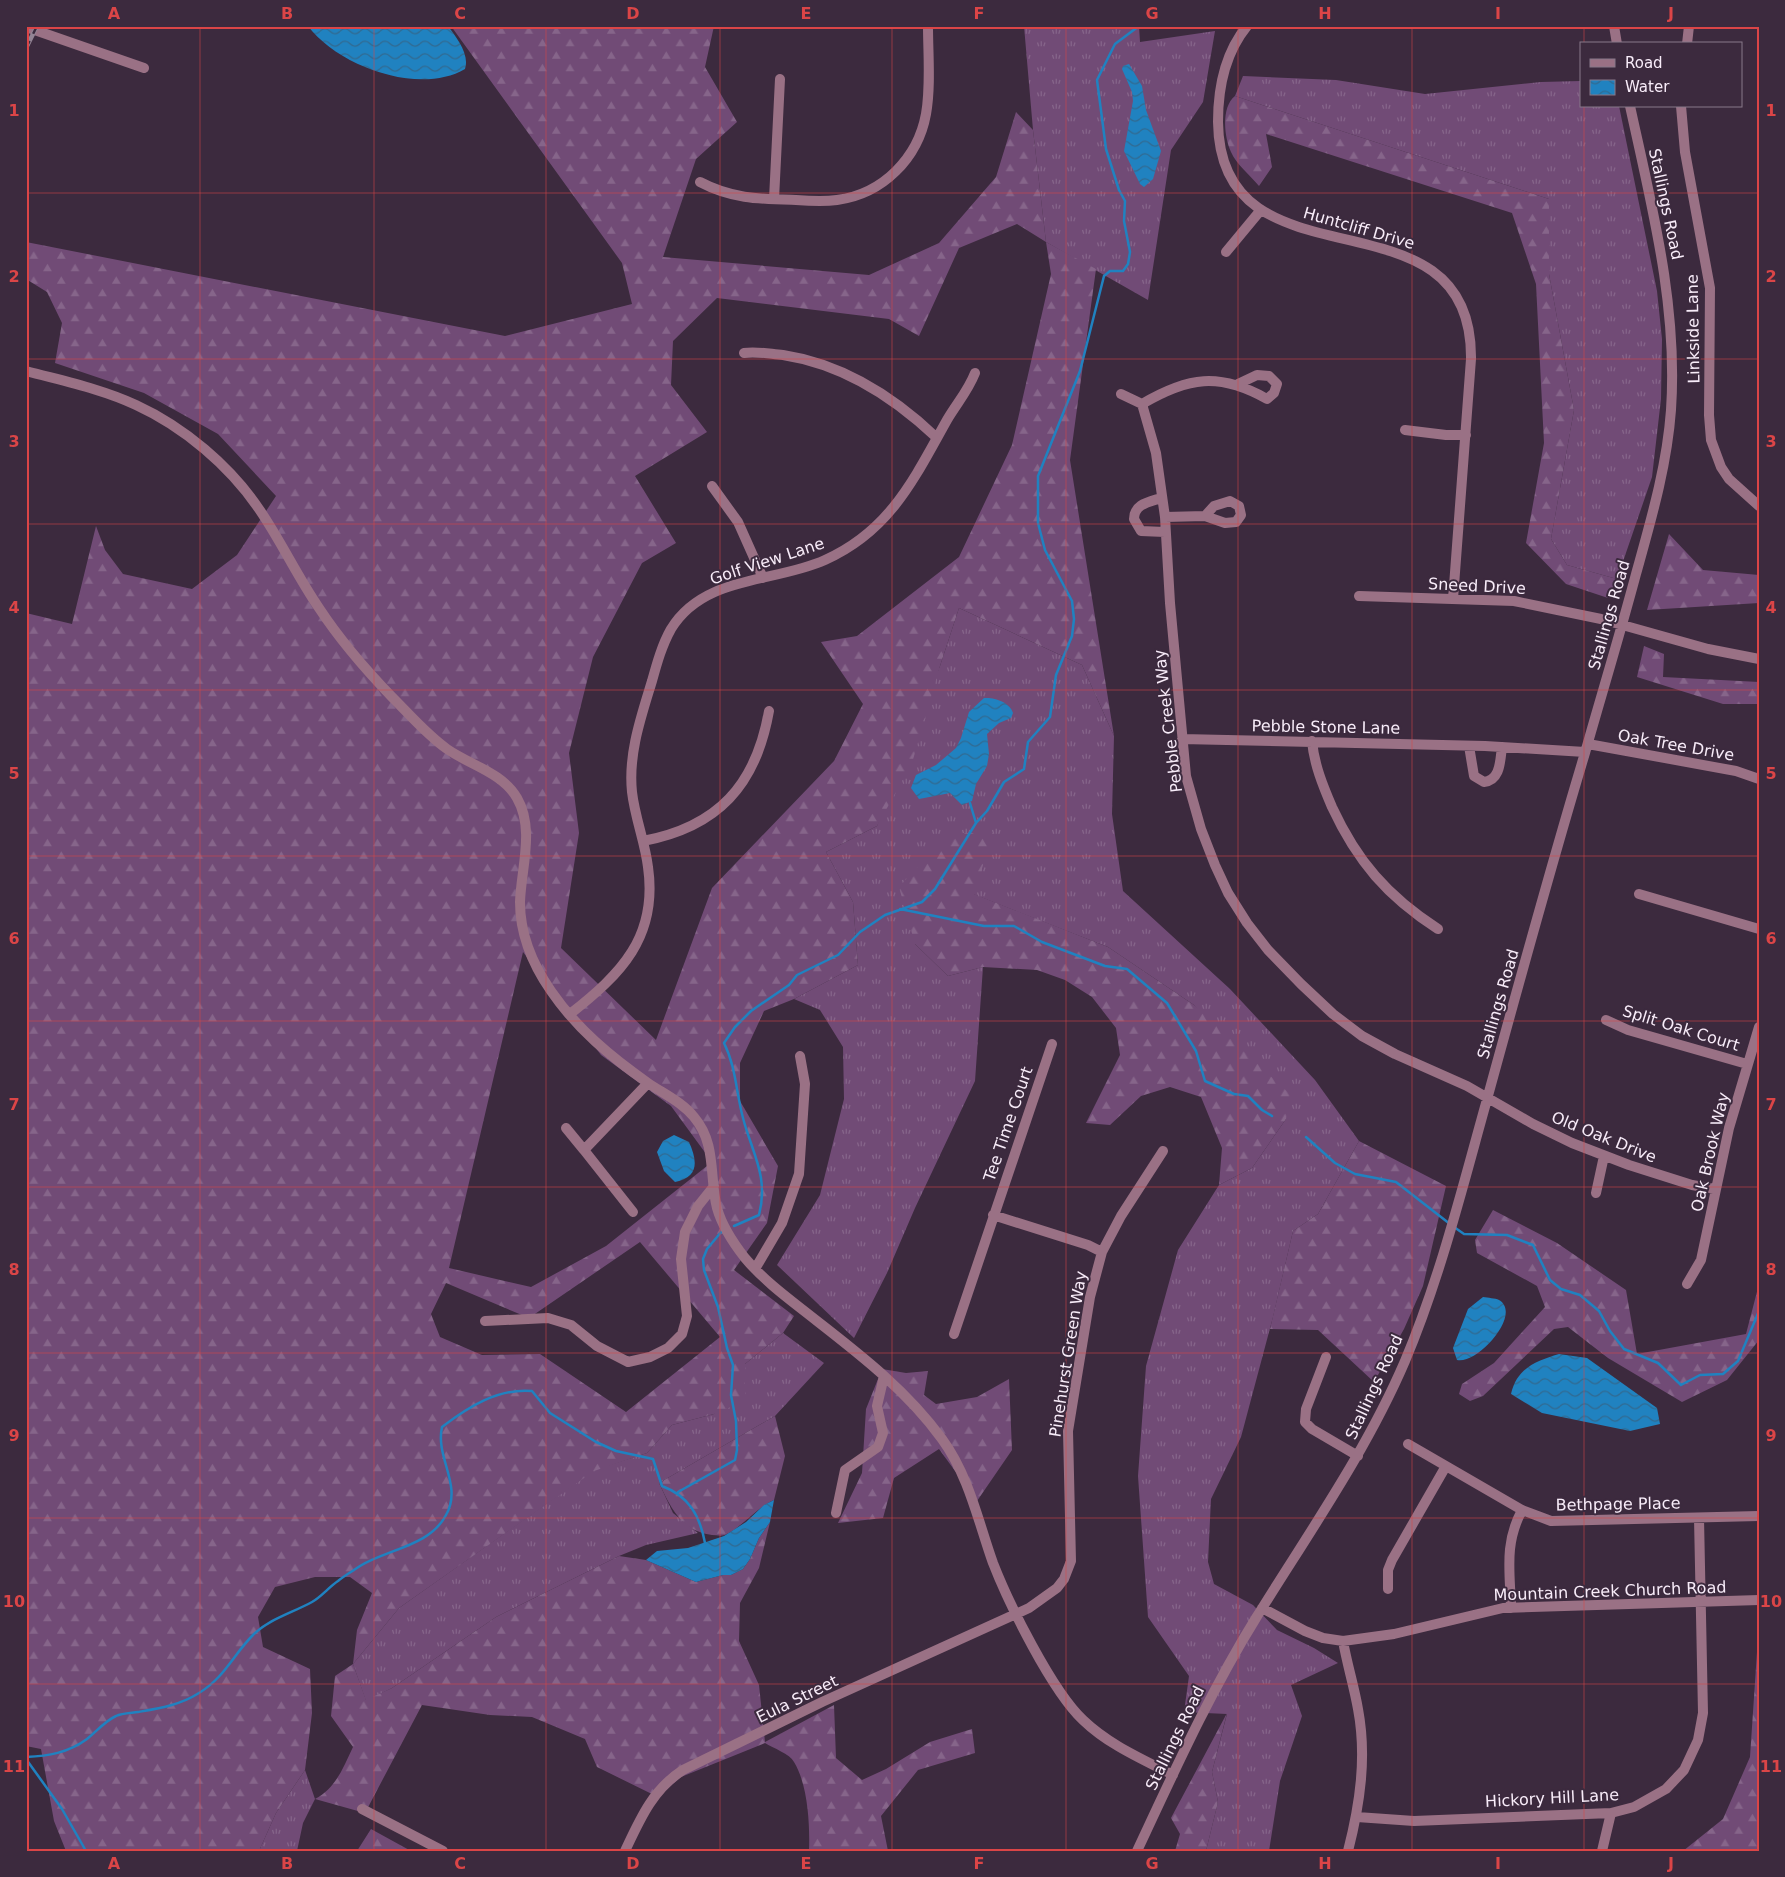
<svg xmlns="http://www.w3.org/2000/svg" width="1785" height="1877" font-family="'DejaVu Sans',sans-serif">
<defs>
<pattern id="grass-tufts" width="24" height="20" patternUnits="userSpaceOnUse" patternTransform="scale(1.25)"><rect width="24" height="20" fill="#714b76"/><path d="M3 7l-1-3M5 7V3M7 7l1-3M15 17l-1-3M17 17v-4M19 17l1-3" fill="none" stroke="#86658a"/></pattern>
<pattern id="forest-firs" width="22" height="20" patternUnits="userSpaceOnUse" patternTransform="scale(1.25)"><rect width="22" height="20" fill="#714b76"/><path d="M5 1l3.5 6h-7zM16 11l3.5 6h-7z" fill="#86658a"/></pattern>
<pattern id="water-waves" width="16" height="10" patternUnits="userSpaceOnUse" patternTransform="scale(1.25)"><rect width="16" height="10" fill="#2082c0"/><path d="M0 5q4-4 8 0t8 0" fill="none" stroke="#316a91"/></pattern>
</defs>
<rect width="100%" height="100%" fill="#3c2a3e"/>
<path fill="url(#grass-tufts)" d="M1024,26H1139L1140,42L1215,31L1203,102L1171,150L1148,300L1046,242L1033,130Z
M1243,76L1336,80L1425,94L1541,82L1581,81V106H1619L1657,291L1662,339L1661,399L1652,477L1617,579L1567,565L1551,539L1574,410L1549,274V199L1235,96Z
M959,608L1082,665L1114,736L1112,814L1123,891L1230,989L1315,1080L1359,1141L1318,1214L1293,1231L1273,1317L1241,1437L1211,1499L1208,1562L1214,1584L1253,1605L1277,1630L1314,1648L1338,1663L1291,1685L1302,1716L1280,1781L1269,1851H1206L1218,1802L1212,1772L1227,1714L1184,1712L1189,1676L1148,1617L1138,1476L1146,1366L1178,1250L1219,1185L1252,1168L1286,1119L1194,1005L1108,947L973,894L915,944L948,976L983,967L975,1081L915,1208L887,1273L854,1338L777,1265L820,1195L844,1099L843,1047L820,1010L794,999L858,965L853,902L826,852L877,826L940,666Z
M783,1333L824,1363L775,1416L659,1483L673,1513L698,1533L646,1545L619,1556L496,1617L392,1688L366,1701L353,1664L399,1608L594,1470L647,1453L672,1425L714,1414L745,1364Z
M305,1770L315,1799L303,1823L297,1851H259L276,1813Z"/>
<path fill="url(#forest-firs)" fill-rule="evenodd" d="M451,26H714L705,67L737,122L696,159L663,257L869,275L939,243L996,177L1016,112L1033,130L1046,242L1096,269L1070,460L1114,736L1082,665L959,608L940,666L912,763L877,826L826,852L853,902L858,965L794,999L764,1011L740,1063V1101L778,1166L767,1223L734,1270L794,1316L783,1333L745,1364V1401L714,1414L672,1425L647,1453L594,1471L399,1608L353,1664L366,1700L392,1688L496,1617L619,1556L646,1560L696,1582L723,1575H731L743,1569L750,1559L759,1538L770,1522L759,1568L740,1603L739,1641L759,1685L765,1742L834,1705L836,1758L862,1780L886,1769L930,1742L972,1729L975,1753L918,1770L881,1816L888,1851H809C810,1825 808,1785 794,1762C790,1754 773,1748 765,1743L681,1777L658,1797L597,1767L585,1739L532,1717L490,1715L422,1705L365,1813L315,1799C336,1788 343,1768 353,1747L331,1716L335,1676L353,1664L357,1630L372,1593L350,1577H315L275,1587L258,1617L263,1647L310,1669L312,1713L305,1770L276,1813L259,1851H66L54,1821L41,1749L26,1746V613L72,624L96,526L105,550L123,574L192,589L237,555L276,496L218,434L144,393L55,363L62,323L47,292L26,279V242L505,336L632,304L622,263ZM1017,224L1046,242L1051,274L1012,445L959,557L857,636L821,642L863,704L834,761L712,888L656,1040L561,948L579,833L569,753L593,657L642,563L676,543L635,476L707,432L671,385L673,341L717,298L889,319L919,336L959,248ZM523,952L601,1055L671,1106L712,1162L606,1246L531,1287L449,1268ZM640,1242L720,1337L626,1412L540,1354L482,1355L440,1337L431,1314L446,1283L529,1318Z
M1235,96L1549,199V274L1574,410L1551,539L1567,565L1617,579L1608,598L1566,584L1526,543L1544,443L1536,284L1512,213L1266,134L1272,167L1259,186C1251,176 1236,164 1231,152C1224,137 1221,107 1235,96Z
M1669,534L1703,570L1759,575V603L1647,610Z
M1644,646L1664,654L1663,677L1759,682V704H1723L1637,677Z
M949,833H993L974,894L1108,947L1194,1005L1290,1094L1286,1119L1252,1168L1219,1185L1222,1148L1201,1097L1170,1087L1141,1096L1110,1125L1086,1123L1120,1055L1116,1028L1092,997L1065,980L1037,970L983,967L948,976L915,944L899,887Z
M1359,1141L1446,1186L1423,1286L1404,1329L1374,1382L1318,1330L1270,1329L1293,1231L1318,1214Z
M1493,1210L1557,1243L1626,1290L1637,1354L1746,1334L1759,1284V1340L1727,1380L1682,1402L1608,1358L1568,1327L1554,1329L1483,1396L1470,1401L1459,1394L1462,1384L1494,1363L1545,1307L1537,1286L1477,1253L1475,1240Z
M882,1369L906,1373L928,1371L924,1395L936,1404L977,1397L1009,1379L1012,1450L977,1501L939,1449L894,1478L883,1518L838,1523L862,1473L866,1409Z
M775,1416L785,1456L774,1500C756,1508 744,1525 727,1534C722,1537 717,1535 712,1535C681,1531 671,1508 659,1483Z
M1759,1622V1851H1683L1723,1819L1750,1757Z
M1227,1713L1212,1772L1218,1802L1206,1851H1175L1180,1834L1171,1818Z
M371,1829L411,1851H357Z"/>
<path fill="url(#water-waves)" d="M308,26H448C456,37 470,54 465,69C419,96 338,66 308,26Z
M1129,64L1142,86L1146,110L1161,151L1153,179L1144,187L1140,184L1124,151L1133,101L1132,92L1122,69L1123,66Z
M984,698C994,697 1010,702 1013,713L1011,718L999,723L987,734L989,754L987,766L976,784L972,801L962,805L950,793L919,799L911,788L916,775L936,765L956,748L961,738L969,712Z
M674,1135L689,1142C697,1160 700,1177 675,1182L664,1171L657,1152L663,1141Z
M1483,1297C1488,1298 1495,1298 1499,1300C1523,1314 1477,1365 1457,1360L1453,1348L1468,1309Z
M1559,1354L1587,1358L1657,1408L1660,1424L1630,1431L1542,1413L1511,1394C1517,1368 1536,1361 1559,1354Z
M774,1500L770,1522L759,1538L750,1559L743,1569L731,1575H723L696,1582L646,1560L657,1551L688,1548L724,1536L746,1522L764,1505Z"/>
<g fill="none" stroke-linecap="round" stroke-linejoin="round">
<path stroke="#2082c0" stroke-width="2.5" d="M970,803L976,823
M900,909L984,926H1014L1042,942L1105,966L1127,969L1167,1003L1196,1051L1205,1081L1234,1094L1248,1096L1262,1110L1272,1116
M1306,1137L1335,1163L1355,1174L1396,1182L1450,1224
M734,1226L759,1215C769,1176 752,1153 743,1118C736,1092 736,1067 724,1043L735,1027L751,1011L789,985L797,975L838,955L860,932L885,915L922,902L935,889L976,823L987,811L1004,782L1024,769L1028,742L1050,717L1056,675L1072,636L1074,619L1072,601L1045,550L1038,523V476L1080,371L1104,276L1110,271H1123L1128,264L1130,252L1124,221L1125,201L1119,190L1106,149L1097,80L1115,44L1139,26
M1454,1227L1464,1234L1507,1235L1533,1245L1550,1280L1561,1289L1580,1295L1599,1311L1610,1331L1624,1349L1658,1363L1681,1385L1700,1375L1723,1374L1738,1361L1759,1311
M678,1492L735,1460L737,1450L736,1421L731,1395L733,1365L727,1348L718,1307L704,1270L703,1259L707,1249L722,1231
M26,1757C48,1756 68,1753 87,1739C96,1732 105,1721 116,1716C122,1713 132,1713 138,1712C161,1708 180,1705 199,1693C225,1677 233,1655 253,1635C269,1619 292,1613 312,1602C321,1597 329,1587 338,1581C345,1575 353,1571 360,1566C388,1549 430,1546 446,1515C463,1485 435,1458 442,1427C468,1407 498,1388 532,1391L550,1413L596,1442L616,1451L653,1459L662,1486C689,1496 700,1516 705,1543
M26,1759L62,1809L86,1851"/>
<path stroke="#9a7185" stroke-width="10" d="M1247,26C1225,53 1218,88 1218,122C1220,298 1473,180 1471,359L1453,599
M1614,26L1617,44
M26,27L144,68
M1687,44L1689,26
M1681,106L1685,152L1710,288L1709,415L1711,440L1721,467L1729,479L1759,506
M700,182C732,199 760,199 796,200C809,201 823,202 837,200C883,194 918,158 926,114C931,86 928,54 928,26
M774,199L780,79
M1226,252L1260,211
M744,353C757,351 770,354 783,355C842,364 894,397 937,438
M26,371C63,381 102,389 136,405C184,427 230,466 259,509C281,541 297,576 319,608C340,640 365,669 392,697C409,714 427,735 447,749C470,765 503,773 517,798C535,829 521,869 520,902C520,934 533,965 551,991C577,1029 611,1057 648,1083C664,1094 682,1102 694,1117C717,1144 709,1177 717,1208C722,1226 734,1244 745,1258C766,1283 792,1301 817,1321C862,1356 908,1392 942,1439C969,1476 978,1521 993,1563C1009,1604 1052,1691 1083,1720C1109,1745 1142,1759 1173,1775
M1121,394L1142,404L1156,453L1165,517L1170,603L1186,776L1201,829L1215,865L1228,893L1247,923L1268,950L1301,984L1333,1014L1362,1036L1395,1054L1467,1086L1533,1124L1572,1143L1629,1165L1692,1185L1715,1189
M1142,404C1188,377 1219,372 1267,399L1274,393L1277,384L1269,376L1257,375L1238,384
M1405,430L1446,435H1466
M712,486L738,522L763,578
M1161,498C1149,502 1134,504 1134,519L1141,531L1165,532
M1165,517L1205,516L1225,523L1236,522L1241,515L1239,506L1230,501L1214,506L1205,516
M1359,596L1514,601L1601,619L1708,649L1759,659
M1182,739L1485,746L1585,752
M1312,741C1314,764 1323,786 1332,807C1357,861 1387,896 1438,929
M1588,744L1736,771L1759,779
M1469,746L1474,776L1484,782C1501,780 1500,760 1502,747
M643,841C718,827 756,785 769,711
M1639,894L1759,929
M570,1014C621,974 658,937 648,867C645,842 635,818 632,792C628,754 641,717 652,681C657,663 662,645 671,629C704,575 774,583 825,560C890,531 914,479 947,420C957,403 968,391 975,373
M1606,1020L1628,1030L1747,1064
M566,1128L584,1150
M1596,1193L1604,1156
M633,1212L584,1150L648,1083
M993,1215L1088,1245L1102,1252
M755,1269L782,1223L799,1174L805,1084L800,1056
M1687,1284L1701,1260L1729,1128L1759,1027
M485,1321L548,1318L571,1325L597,1346L628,1362L650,1357L668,1348L682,1334L687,1316L681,1259L685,1232L698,1206L714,1186
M954,1334L1052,1044
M1326,1357L1306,1409L1305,1422L1312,1429L1358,1456
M1408,1444L1522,1510L1551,1521L1759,1516
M836,1513L845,1470L878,1447L883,1433L877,1406L884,1376
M1388,1589V1570L1392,1560L1446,1466
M1262,1608L1305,1631L1323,1638L1343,1641L1394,1634L1503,1608L1759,1600
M1511,1608C1510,1571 1504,1544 1522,1510
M1343,1641C1347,1664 1354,1686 1358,1709C1367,1757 1360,1804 1348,1851
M362,1809L443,1851
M1357,1817L1414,1821L1611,1813L1634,1807L1666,1789L1684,1770L1698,1740L1703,1713L1699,1518
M625,1851C640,1819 653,1789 683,1770L822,1702L1029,1608L1057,1588L1064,1579L1071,1561L1068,1431L1090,1297L1102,1252L1121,1216L1163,1151
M1137,1851C1174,1772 1210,1692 1256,1618C1308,1534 1366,1452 1405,1361C1440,1278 1462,1189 1486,1103C1518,986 1550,869 1585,753C1602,693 1620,634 1636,574C1651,520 1667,466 1671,410C1678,306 1652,207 1630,106
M1602,1851L1611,1813"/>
<g stroke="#928394" stroke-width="4.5">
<path id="rail" d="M26,48L37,26"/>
</g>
<use href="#rail" stroke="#3c2a3e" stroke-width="2.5" stroke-dasharray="8" stroke-linecap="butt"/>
</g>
<path fill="none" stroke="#db4547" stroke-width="1" stroke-opacity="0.55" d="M200,26V1851M374,26V1851M546,26V1851M720,26V1851M892,26V1851M1066,26V1851M1238,26V1851M1412,26V1851M1584,26V44M1584,106V1851M26,193H1759M26,359H1759M26,524H1759M26,690H1759M26,856H1759M26,1021H1759M26,1187H1759M26,1353H1759M26,1518H1759M26,1684H1759"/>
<g text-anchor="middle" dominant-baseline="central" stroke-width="4" stroke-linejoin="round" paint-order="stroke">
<g font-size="16" fill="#f8ecf9" stroke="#3c2a3e">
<text transform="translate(1666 204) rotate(78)">Stallings Road</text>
<text transform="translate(1359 228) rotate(16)">Huntcliff Drive</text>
<text transform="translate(1693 329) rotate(-91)">Linkside Lane</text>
<text transform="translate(767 561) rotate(-18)">Golf View Lane</text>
<text transform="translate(1477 586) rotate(3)">Sneed Drive</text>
<text transform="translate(1609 615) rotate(-74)">Stallings Road</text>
<text transform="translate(1168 721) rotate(-97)">Pebble Creek Way</text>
<text transform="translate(1326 727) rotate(1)">Pebble Stone Lane</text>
<text transform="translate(1676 745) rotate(10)">Oak Tree Drive</text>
<text transform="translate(1498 1004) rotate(-74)">Stallings Road</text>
<text transform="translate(1681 1028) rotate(17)">Split Oak Court</text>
<text transform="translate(1008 1124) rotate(-71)">Tee Time Court</text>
<text transform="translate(1604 1137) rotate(22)">Old Oak Drive</text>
<text transform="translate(1710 1152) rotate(-77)">Oak Brook Way</text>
<text transform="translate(1068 1354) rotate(-81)">Pinehurst Green Way</text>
<text transform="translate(1374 1387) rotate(-65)">Stallings Road</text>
<text transform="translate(1618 1504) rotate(-1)">Bethpage Place</text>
<text transform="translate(1610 1591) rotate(-2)">Mountain Creek Church Road</text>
<text transform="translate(797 1699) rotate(-26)">Eula Street</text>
<text transform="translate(1175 1738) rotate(-64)">Stallings Road</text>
<text transform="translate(1552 1798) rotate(-3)">Hickory Hill Lane</text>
</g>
</g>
<rect width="1785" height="1877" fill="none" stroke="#3c2a3e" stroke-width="55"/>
<rect x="1580" y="42" width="162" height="65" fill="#3c2a3e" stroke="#877889"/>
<rect x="1590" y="59" width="25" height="8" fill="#9a7185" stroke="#877889"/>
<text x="1625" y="68" font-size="15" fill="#f8ecf9">Road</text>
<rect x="1590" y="80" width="25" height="15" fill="url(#water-waves)" stroke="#877889"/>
<text x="1625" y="92" font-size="15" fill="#f8ecf9">Water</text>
<rect x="28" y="28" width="1730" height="1822" fill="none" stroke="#db4547" stroke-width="2"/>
<g font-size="16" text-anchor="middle" font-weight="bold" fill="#db4547">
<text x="114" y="19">A</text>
<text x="287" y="19">B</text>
<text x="460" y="19">C</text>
<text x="633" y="19">D</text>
<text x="806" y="19">E</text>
<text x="979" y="19">F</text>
<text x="1152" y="19">G</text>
<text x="1325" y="19">H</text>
<text x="1498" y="19">I</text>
<text x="1671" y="19">J</text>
<text x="14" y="116">1</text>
<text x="1771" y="116">1</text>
<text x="14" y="282">2</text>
<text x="1771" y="282">2</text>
<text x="14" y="447">3</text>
<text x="1771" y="447">3</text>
<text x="14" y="613">4</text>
<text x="1771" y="613">4</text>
<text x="14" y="779">5</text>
<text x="1771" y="779">5</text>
<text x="14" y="944">6</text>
<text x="1771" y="944">6</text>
<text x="14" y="1110">7</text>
<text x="1771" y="1110">7</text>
<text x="14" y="1275">8</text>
<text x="1771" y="1275">8</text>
<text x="14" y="1441">9</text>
<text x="1771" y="1441">9</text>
<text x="14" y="1607">10</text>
<text x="1771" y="1607">10</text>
<text x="14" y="1772">11</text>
<text x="1771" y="1772">11</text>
<text x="114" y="1869">A</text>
<text x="287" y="1869">B</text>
<text x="460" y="1869">C</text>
<text x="633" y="1869">D</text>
<text x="806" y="1869">E</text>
<text x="979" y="1869">F</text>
<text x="1152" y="1869">G</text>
<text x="1325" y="1869">H</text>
<text x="1498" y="1869">I</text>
<text x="1671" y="1869">J</text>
</g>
</svg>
